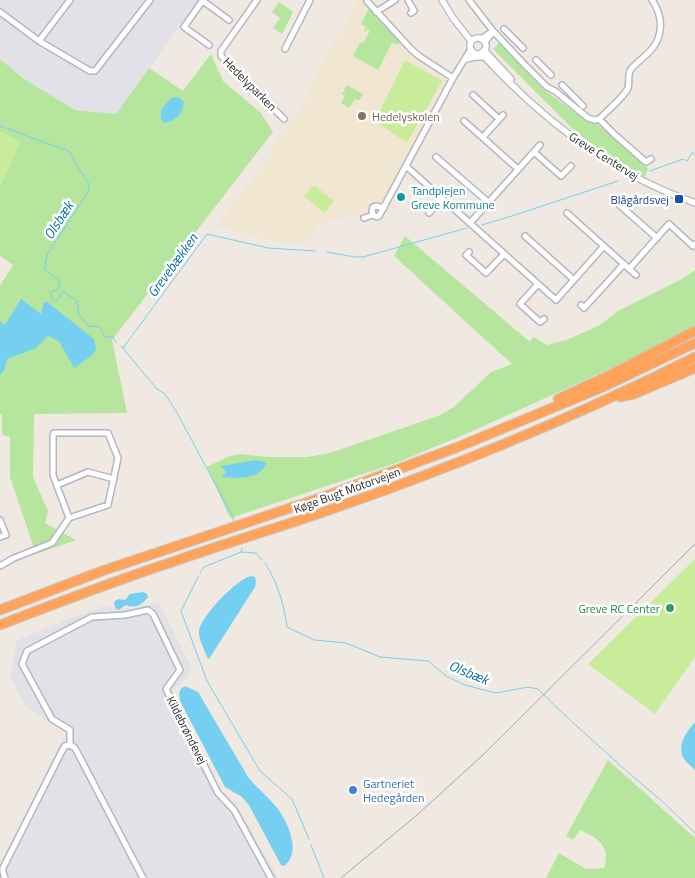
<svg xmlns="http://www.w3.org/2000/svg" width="695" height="878" font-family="'Titillium Web',sans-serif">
<rect width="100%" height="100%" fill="#efe9e1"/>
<path fill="#e3e1e8" d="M0,0H199L116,114L75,110L24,79L0,59Z
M158,602L191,666L186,679L173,689L171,693L221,791L235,802L277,876V878H0V864L66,733L27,708L10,677L17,640L102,606L132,609Z"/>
<path fill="#f0e6d1" d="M359,0H365L406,49L419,60L449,79L376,218L352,215L321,223L306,242H275L216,226L274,151L271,146L304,105L314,77Z"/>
<path fill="#b6e59e" d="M279,2L293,12L282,34L273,28L280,18L272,12Z
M369,8L400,42L398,45L392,43L378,70L353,56L360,43H363L370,31L367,29L366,32L364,31L366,27L361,24Z
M499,43L544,90L588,122L596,123L648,168L645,177L604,154L574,130L493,49Z
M211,54L223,81L260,112L273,132L112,340L127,413L34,414L33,477L48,511L45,523L76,540L36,554L10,477V437L2,435V414H0V286L13,265L0,256V186L20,142L0,131V59L24,79L75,110L116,114L149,68L183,91Z
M347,85L363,94L359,100L355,99L349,108L341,103L345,96L342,94Z
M405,236L530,342L533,337L547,345L569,339L600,325L618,311L682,279L695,270V326L649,351L468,433L396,463L230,518L207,467L227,457L240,454L267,457H307L330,453L438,416L454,407L491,372L512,364L394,256Z
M608,760L695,838V878H546L559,853L586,869L604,868C611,846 598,838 580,830L573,840L566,836Z"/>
<path fill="#c9ec9a" d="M405,60L442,81L407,143L375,121Z
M0,131L20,142L0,186Z
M314,185L334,201L324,213L304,196Z
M695,559V657L655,714L588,664Z"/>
<path fill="#75cff0" d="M179,97L184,102C182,114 177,120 165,123L161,120V110L171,98Z
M21,299L41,314L44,302H47L94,339L96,350L91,356L74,368L59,341L48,336L36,348L7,359L4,371L0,375V321L5,325Z
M256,460L265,462L266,465C259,479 236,479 222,477L226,472L221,466Z
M251,576L255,577L256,582L255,587L209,659L207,657C204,649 198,638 199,630C203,614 236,580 251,576Z
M143,592L147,594L148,597C142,605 135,609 126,605L118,610L115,607L114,602L118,599L125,600L130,594Z
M185,686L198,692L248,777C254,785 261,790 267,797C280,809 289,824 292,841C294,852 292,859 284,866L281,865L249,805L242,797L225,787L180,701C179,694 178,690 185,686Z
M695,722V770C691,766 684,761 682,755C678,743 688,730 695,722Z"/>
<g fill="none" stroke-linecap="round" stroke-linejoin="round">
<path stroke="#75cff0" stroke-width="1" d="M0,126L12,130L26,136L69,151L79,169L89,184L88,192L48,253L46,260L45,270L58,280L60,286L57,290L52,291L51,294L52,299L57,301L63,291L77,301L79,315L89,326L100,327L105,337H113L116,342
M650,171L683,159L687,161L692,153H695
M482,225L515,215L618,181
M327,252L355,257H363L467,228
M121,346L157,389L165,394L176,411L233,517L234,522
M123,348L207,234L268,248L315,251
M242,548L241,552L256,553L262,560
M265,563C278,583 284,605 287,627L314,640L346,643L380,657L428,661L446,676L465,685L496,693L528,687L538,689L557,708L622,767L663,802L695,833
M200,573L204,567L241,552
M198,577L181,611L207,681L260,771L292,799L309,839
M311,845L324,878"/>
<g stroke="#b4b7c1" stroke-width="8">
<path id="minor" d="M203,0L184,27L209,45
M257,0L221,51V56L284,119
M408,0L414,11L411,13
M469,0L493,31L523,63L547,87L555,91L588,118L595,120L599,119
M203,1L229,20
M367,1L411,49L419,56L453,78
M0,12L39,41L90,71H95L150,0
M376,12L395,0
M504,29L523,48
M481,39L493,31
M39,41L70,0
M485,42L493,32
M285,49L310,0
M536,60L551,75
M562,85L583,106
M473,95L499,119
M464,121L518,169
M483,137L503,115
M534,152L561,176L571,166
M436,157L488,202
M651,159L646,162L614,134L599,119C605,113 625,96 628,88C630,82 627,75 631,69C637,62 645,57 651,50C664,35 663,16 652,0
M406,166L556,300L604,246
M619,199L616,202L657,238
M429,213L442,198
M567,213L636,275
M373,215L372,211L373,207L376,206L384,208
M364,218L373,215L377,217L379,216L453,78L471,49
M470,223L540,145
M525,236L574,280
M469,252L466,255L486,273L504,254
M629,269L669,224L693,246L695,244
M538,284L520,304L540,322L544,319
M581,305L584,308L624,264
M57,485L88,472L114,479
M0,520L6,535L0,537
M0,566L14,558L52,543L69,518L108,505L118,458L108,433H54L53,435V475L69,518
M70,745V730L52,719L22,664L27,651L92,617L125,615L148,610L153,614L180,670L166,689L218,793L234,810L271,878
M5,878L3,872V868L63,749L65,746L70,745L75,748L143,878"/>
</g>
<g stroke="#b4b7c1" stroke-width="8">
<path id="tertiary" d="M442,0L453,18L471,41
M470 46a8 8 0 1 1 16 0a8 8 0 1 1-16 0Z
M484,50L511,79
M481,53C540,118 611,174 695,203
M466,59L474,57H481"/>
</g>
<g stroke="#c9c9c9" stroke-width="11">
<path id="motorway" d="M620,397L634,394L695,368
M558,399L612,374L695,331
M0,610L102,571L326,496L458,447L603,387L695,343
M0,625C59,602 118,580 178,560C229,542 281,527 332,509C456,466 578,416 695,357"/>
</g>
<use href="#minor" stroke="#fff" stroke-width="5"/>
<use href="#tertiary" stroke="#fff" stroke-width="5.5"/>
<use href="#motorway" stroke="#ffa35c" stroke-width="9"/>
<path stroke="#a3a6b8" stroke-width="1" d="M341,878L417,815L482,756L695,544"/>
</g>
<circle fill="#8d6e63" stroke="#fff" stroke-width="2" cx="362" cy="116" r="5"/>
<circle fill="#0f9aa8" stroke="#fff" stroke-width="2" cx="401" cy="197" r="5"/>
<rect fill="#1a4fb4" stroke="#fff" stroke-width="2" x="674" y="194" width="10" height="10" rx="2.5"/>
<circle fill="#2e9e5b" stroke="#fff" stroke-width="2" cx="670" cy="608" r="5"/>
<circle fill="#3f7fe0" stroke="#fff" stroke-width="2" cx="353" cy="790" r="5"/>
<g text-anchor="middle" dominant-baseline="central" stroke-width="5" stroke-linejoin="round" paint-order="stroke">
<g font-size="12" fill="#2e2e2e" stroke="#fff">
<text transform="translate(250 84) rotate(45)">Hedelyparken</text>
<text transform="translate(604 156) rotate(32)">Greve Centervej</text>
<text transform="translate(347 490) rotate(-20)">Køge Bugt Motorvejen</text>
<text transform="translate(187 730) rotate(63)">Kildebrøndevej</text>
</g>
<g font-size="12" fill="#785e54" stroke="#fff" text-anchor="start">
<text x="372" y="116">Hedelyskolen</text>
</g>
<g font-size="12" fill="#0d838f" stroke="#fff" text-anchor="start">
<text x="411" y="190">Tandplejen<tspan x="411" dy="14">Greve Kommune</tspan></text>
</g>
<g font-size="12" fill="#164399" stroke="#fff" text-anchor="end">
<text x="669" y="199">Blågårdsvej</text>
</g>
<g font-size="12" fill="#27864d" stroke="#fff" text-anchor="end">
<text x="660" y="608">Greve RC Center</text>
</g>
<g font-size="12" fill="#366cbe" stroke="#fff" text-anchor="start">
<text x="363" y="783">Gartneriet<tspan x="363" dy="14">Hedegården</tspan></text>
</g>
<g font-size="14" font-style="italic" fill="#0d6fa3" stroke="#fff">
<text transform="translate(58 220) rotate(-57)">Olsbæk</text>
<text transform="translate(172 265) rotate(-54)">Grevebækken</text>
<text transform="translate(469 672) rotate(22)">Olsbæk</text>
</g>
</g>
</svg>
